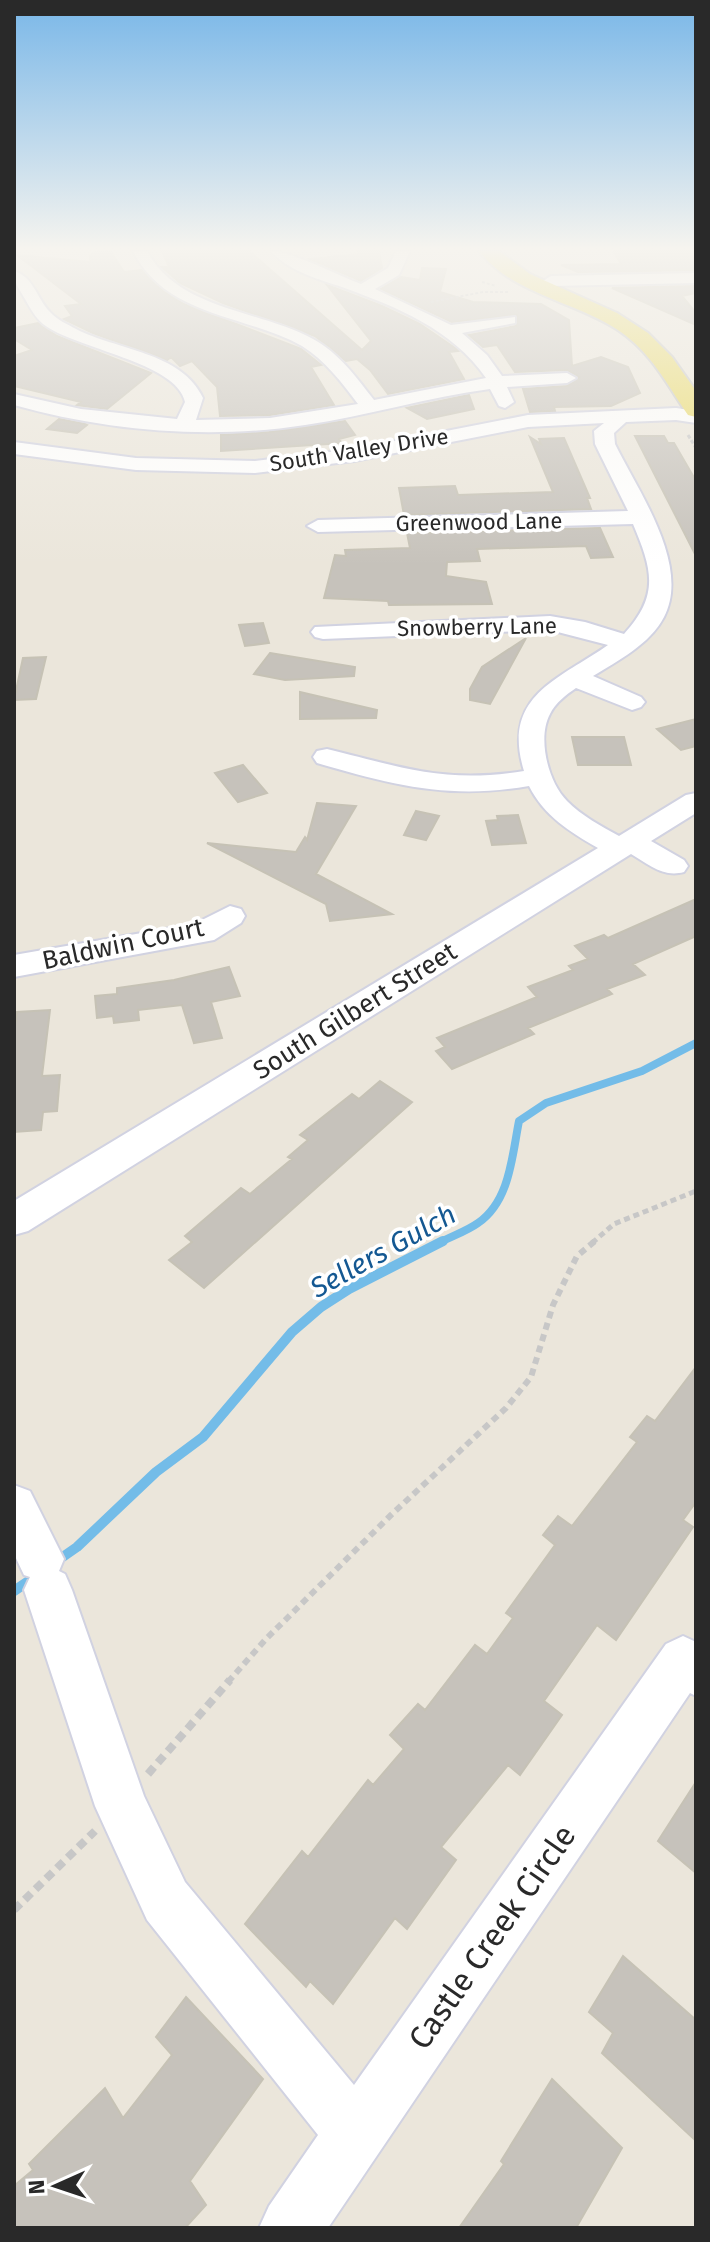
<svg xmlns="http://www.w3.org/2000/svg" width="710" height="2242" font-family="'Fira Sans',sans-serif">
<rect width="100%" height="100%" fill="#ebe6db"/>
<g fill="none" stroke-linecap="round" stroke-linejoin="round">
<path stroke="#73bce8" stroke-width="8" d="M439,1243C452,1236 467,1231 478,1223C510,1201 512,1156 519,1121L546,1103L642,1071L696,1043"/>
<path stroke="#73bce8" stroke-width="10" d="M54,1563L77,1547L156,1472L203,1437L292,1332L321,1307L349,1289L443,1241
M14,1591L36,1576"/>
</g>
<path fill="#c6c2bb" stroke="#c6c2b5" stroke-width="2" d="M162,251H249L362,350L371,341L327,285L382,306L420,324L455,348L458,351L449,352L464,379L388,394L370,370L357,359L346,361L315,336L223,303L180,283L162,267H169Z
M358,251H379L382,268L361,281L310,259L359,254Z
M617,251H696V270L578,272L561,265L621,264L614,252Z
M94,252H111L124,272L142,270L163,291L184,304L301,349L321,365L311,367L334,405L270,415L220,416L217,387L192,361L180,366L171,357L167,360L93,333L64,319L72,316L65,306L81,304L17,255L90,262V255Z
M422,268L446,269L440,292L473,302L541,304L569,320L572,366L601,357L628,367L640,393L611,406L554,407L555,411L530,412L523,389L567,386L579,377L567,370L515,372L497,345L483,347L469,335L516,326L517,315L452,322L381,289L401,277L420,280Z
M696,286V293L682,296L696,313V325L612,288Z
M38,323L57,336L151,373L107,409L77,405L81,402L14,386V356L32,350L14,339V328Z
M469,395L474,409L427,419L407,408Z
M59,419L85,424L87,425L77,433L47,429Z
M345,421L355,435L339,439L342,443L221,451V435L269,432Z
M635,436H664L668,443H674L696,481V556Z
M530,437L541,444L539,439L564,438L590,498H587L591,509L404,515L399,488L455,486L458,495L553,492Z
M600,528L613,557L591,558L586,546L477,549L480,561L447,562L446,576L486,582L492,604L389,605L388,601L324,598L335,555L346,556L345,550L410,548L407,533Z
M263,623L269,643L245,646L239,625Z
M526,638L490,704L470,700V689L482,667Z
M270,653L355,667L354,676L285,680L254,674Z
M46,657L36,699L14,700L23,658Z
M300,692L377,710L376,718L300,719Z
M696,719V746L681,750L657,729Z
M572,737H624L631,765H578Z
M243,765L267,793L238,802L215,773Z
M317,803L356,806L316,874L392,914L330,921L326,904L207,843L296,852L305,837L307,840Z
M416,811L439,816L426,840L404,835Z
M518,815L526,843L492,845L486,821L498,820L497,816Z
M696,899V936L633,964L645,975L607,989L612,994L528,1028L534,1034L452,1069L436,1051L445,1047L437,1038L537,997L528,987L573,970L569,966L588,959L575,946L604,935L608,938Z
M229,967L240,996L211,1002L222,1038L194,1043L182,1005L138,1010L139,1020L114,1023L113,1016L97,1018L95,996L117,994V988L174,980Z
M50,1010L42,1076L60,1075L57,1111L43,1112L41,1130L14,1132V1033L17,1012Z
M380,1081L412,1102L204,1288L169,1260L192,1242L185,1236L241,1188L250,1194L292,1159L288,1157L308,1140L300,1135L352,1094L359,1099Z
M696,1367V1502L683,1520L693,1527L616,1640L597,1625L544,1701L562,1715L520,1775L508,1765L441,1847L456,1860L407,1929L395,1918L333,2004L310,1981L306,1987L245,1924L302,1851L308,1857L368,1780L373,1785L404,1749L390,1735L418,1704L425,1710L475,1645L487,1654L513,1618L506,1613L555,1545L543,1535L558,1516L572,1526L637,1442L630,1437L647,1416L655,1421Z
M696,1782V1873L658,1841Z
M623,1956L696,2020V2141L602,2053L613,2033L589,2012Z
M186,1997L263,2079L190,2181L206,2205L185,2228H14V2186L33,2170L29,2164L105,2088L123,2118L172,2055L156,2037Z
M552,2079L622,2148L576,2228H459L504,2164L501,2161Z"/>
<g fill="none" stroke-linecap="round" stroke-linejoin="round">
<g stroke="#d1d2e1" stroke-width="4">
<path id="minor" d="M133,251H147C178,310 260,310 313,339C339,353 357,378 374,400L486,378C452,329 397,307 342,287C318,279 288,271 271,251C291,251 337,275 361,284L388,268L396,251H410L399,275L375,289L451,325L515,317V323L462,333L487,355L502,376L567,373L576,378L567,383L507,387L514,402L505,408L499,406L490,389C428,397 367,416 305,425C209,440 107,431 14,405V394L81,409L177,419L185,402C177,362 75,349 43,324C35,317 30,308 25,299C19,288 14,284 14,271C34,277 37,299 50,312C57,320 67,324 76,329C116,350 182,352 203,398L196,420L270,418L358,404C342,383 325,360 302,346C244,314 166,317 133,251Z
M696,273V283L551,286L543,281L551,276Z
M676,408L696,411V423L676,420L626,422L614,433L615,444C638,491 691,565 664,617C650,644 618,661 593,676L641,697L645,702L641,707L632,710L576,688C567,694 555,703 550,714C537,738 548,782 567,801C582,816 601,826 619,836L686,795L696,793V813L651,841L684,860L688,866L684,872C663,878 648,864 631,854L28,1231L14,1235V1201L598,848C570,832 544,816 529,786C450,800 392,785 317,763L313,757L317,751L327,749C401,767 445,784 524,771C501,696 558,680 608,645L550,630L323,639L315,637L311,632L315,627L550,616L585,622L624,634C660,595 652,569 633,524L318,532L307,526L318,520L628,511L595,444L594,431L604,423L528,427L354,461L255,473L136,470L14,454V442L136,458L255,461L354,449L528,415Z
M230,906L241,909L245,916L241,923L214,940L14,977V955L194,924Z
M14,1485L30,1491L64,1559L59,1571L65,1574L72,1590L144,1796L185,1882L354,2085L666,1644L683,1636L696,1642V1696L690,1693L328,2228H259L269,2206L318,2135L147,1920L95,1806L24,1590L30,1577L24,1575L14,1554Z"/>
</g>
<g stroke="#c7c7c7" stroke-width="4">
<path id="major" d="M479,251H499L530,274L617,313L648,333L672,357L696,391V417L688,415C666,383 651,352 618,330C574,301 512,294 479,251Z"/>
</g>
<path stroke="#c7c7c7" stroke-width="2" stroke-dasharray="3 2" stroke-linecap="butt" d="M482,282L496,286
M431,302L483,292H508"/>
<path stroke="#c7c7c7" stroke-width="3" stroke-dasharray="4 2" stroke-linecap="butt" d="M688,435L696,448"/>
<path stroke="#c7c7c7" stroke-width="5" stroke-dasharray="6 4" stroke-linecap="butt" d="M592,1243L614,1224L696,1191"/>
<path stroke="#c7c7c7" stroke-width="6" stroke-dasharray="7 5" stroke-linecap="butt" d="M228,1682L266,1639L391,1515L506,1408L531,1377L553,1305L577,1256L595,1241"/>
<path stroke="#c7c7c7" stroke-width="8" stroke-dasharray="9 6" stroke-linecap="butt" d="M148,1774L230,1680
M14,1910L95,1831"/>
<use href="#minor" fill="#fff" fill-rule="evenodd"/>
<use href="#major" fill="#e9d962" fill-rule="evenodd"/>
</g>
<linearGradient id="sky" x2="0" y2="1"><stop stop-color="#79b7e8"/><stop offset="0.44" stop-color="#f6f4ef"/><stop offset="1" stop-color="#f6f4ef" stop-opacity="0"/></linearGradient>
<rect width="710" height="565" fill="url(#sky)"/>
<g text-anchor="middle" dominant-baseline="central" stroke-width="7" stroke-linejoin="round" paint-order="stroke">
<g font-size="22" fill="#292929" stroke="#fff">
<text transform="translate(359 450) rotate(-9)">South Valley Drive</text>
<text transform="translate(479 522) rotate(-1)">Greenwood Lane</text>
<text transform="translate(477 627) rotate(-1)">Snowberry Lane</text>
</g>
<g font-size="26" fill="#292929" stroke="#fff">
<text transform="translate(123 944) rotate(-12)">Baldwin Court</text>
<text transform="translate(355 1011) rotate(-32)">South Gilbert Street</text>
</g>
<g font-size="28" font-style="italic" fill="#145892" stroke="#fff">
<text transform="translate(383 1251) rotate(-29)">Sellers Gulch</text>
</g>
<g font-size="32" fill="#292929" stroke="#fff">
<text transform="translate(492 1937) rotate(-55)">Castle Creek Circle</text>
</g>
</g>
<rect width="710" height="2242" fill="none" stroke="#292929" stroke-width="32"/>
<g transform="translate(56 2186) rotate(267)" stroke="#ffffff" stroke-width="6" paint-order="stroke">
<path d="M0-6L14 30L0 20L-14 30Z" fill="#292929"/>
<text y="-12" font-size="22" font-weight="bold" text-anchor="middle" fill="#292929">N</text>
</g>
</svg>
